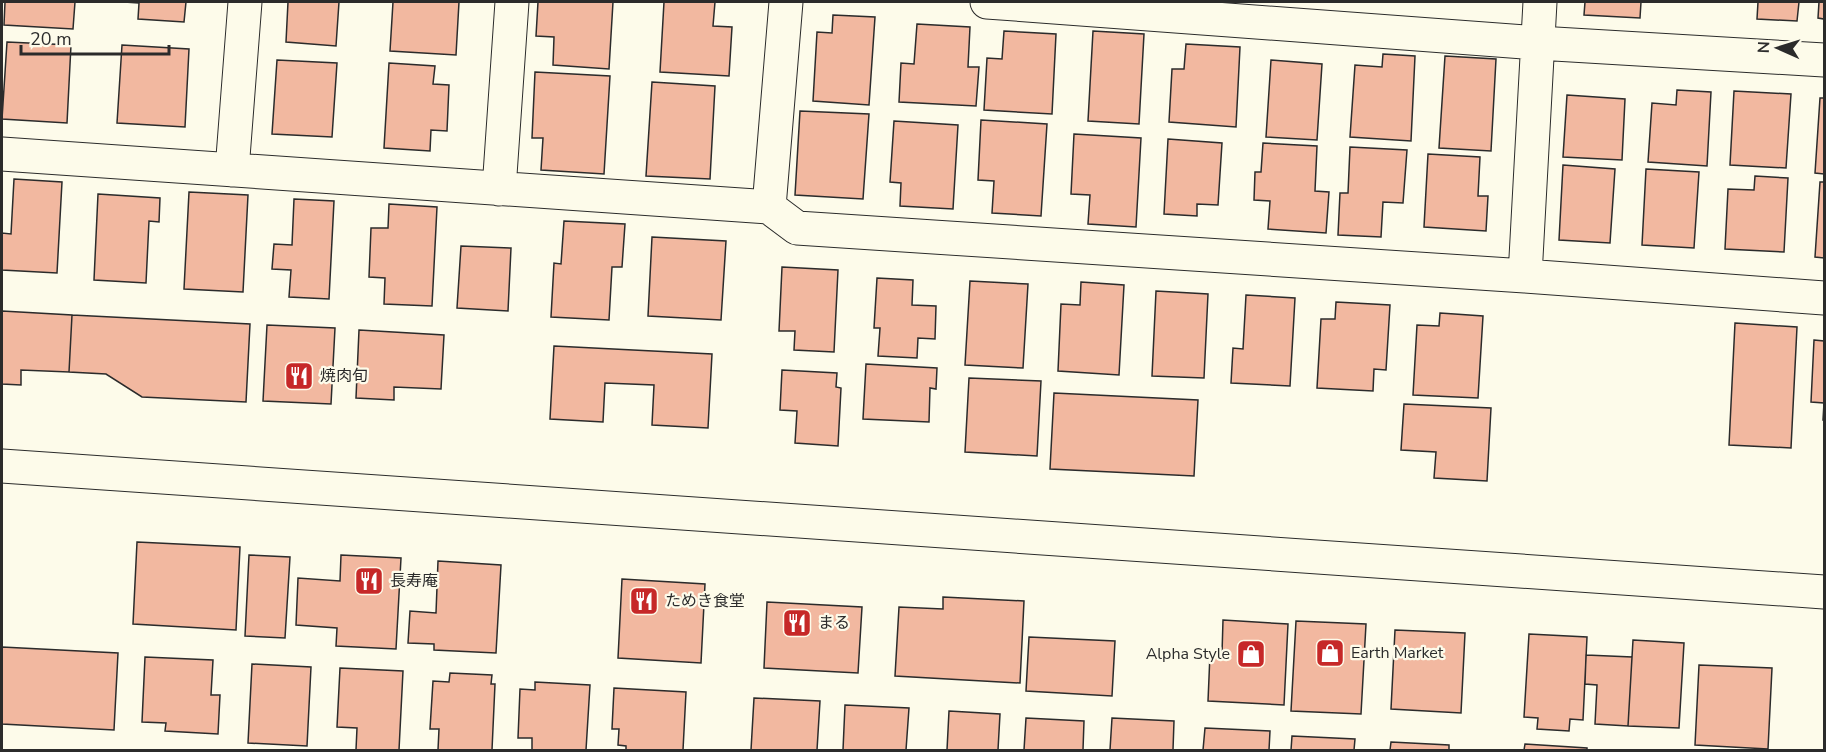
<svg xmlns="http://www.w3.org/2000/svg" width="1826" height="752" font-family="'Nunito Sans','Noto Sans JP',sans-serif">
<rect width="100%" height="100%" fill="#fdfbea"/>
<path fill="#f2b8a0" stroke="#2b2b2b" stroke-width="1.5" d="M5,2H75L73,29L4,25Z
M124,2H186L184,22L138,19L139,3Z
M288,2H339L336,46L286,42Z
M393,2H459L456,55L390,51Z
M538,2H613L609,69L553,65L554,37L536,36Z
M664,2H715L713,26L732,27L729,76L660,72Z
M1585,2H1641L1640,18L1584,15Z
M1758,2H1799L1797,21L1757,19Z
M1819,2H1824V19L1818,18Z
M833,15L875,17L869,105L813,101L817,32L832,33Z
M917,24L970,27L968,67H979L976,106L899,102L901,63L914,64Z
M1004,31L1056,34L1052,114L984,110L987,58L1002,59Z
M1093,31L1144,34L1139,124L1088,121Z
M7,42L71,45L67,123L2,119Z
M1186,44L1240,47L1236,127L1169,122L1172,69H1184Z
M122,45L189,49L185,127L117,123Z
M1383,54L1415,56L1411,141L1350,137L1355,65L1382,67Z
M1445,56L1496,59L1491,151L1439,148Z
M277,60L337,63L332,137L272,134Z
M1271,60L1322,64L1317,140L1266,137Z
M389,63L435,66L433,84L449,85L447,131L431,130L430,151L384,148Z
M535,72L610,76L604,174L541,170L543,138H532Z
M652,82L715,86L710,179L646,176Z
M1677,90L1711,92L1707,166L1648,162L1652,103L1676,105Z
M1734,91L1791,94L1786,168L1730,165Z
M1567,95L1625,99L1622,160L1563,157Z
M1820,98H1824V174L1815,173Z
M800,111L869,114L863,199L795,195Z
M981,120L1047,124L1041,216L992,213L994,181L978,180Z
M894,121L958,125L953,209L900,206L901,183L890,182Z
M1074,134L1141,138L1136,227L1088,224L1090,195L1071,194Z
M1168,139L1222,143L1218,205L1197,204V216L1164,214Z
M1263,143L1317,146L1315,191L1329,192L1326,233L1268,229L1270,201L1254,200L1255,172H1261Z
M1350,147L1407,150L1403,203L1383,202L1381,237L1338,235L1340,193H1348Z
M1428,154L1480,157L1478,196H1488L1486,231L1424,227Z
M1563,165L1615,169L1610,243L1559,240Z
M1646,169L1699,172L1694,248L1642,245Z
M1755,176L1788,178L1784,252L1725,249L1728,189L1754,190Z
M14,179L62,182L57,273L2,270V233L11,234Z
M1820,182H1824V258L1815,257Z
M189,192L248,195L243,292L184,289Z
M98,194L160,198L159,222L149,221L146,283L94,280Z
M294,199L334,201L329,299L289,297L291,270L272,269L274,244L292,245Z
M389,204L437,207L432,306L384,304L385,278L369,277L371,228H388Z
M564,221L625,224L622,267H612L609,320L551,317L554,263L561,264Z
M652,237L726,241L721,320L648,316Z
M461,246L511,248L508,311L457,308Z
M782,267L838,270L834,352L794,350L795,331H779Z
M877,278L913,280L912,305L936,306L935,339L918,338L917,358L878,356L880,328H874Z
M970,281L1028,284L1023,368L965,365Z
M1081,282L1124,285L1119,375L1058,371L1061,304L1080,305Z
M1156,291L1208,294L1204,378L1152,376Z
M1246,295L1295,298L1290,386L1231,383L1233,348L1243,349Z
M1336,302L1390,305L1386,370L1374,369L1373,391L1317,388L1321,319H1335Z
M2,311L72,315L69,372L21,370V385L2,384Z
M1440,313L1483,316L1478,398L1413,395L1417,325L1439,326Z
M72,315L250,324L246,402L142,397L106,374L69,372Z
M1735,323L1797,327L1791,448L1729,445Z
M267,325L335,328L331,404L263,401Z
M359,330L444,335L441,389L394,387V400L356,398Z
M1814,340L1824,341V420H1823L1824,403L1811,402Z
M554,346L712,354L708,428L652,425L654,385L605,383L603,422L550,419Z
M866,364L937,368L936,389L930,388L929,422L863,419Z
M782,370L837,373L836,387L841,388L838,446L795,443L797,411L780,410Z
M969,378L1041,381L1037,456L965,452Z
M1054,393L1198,400L1194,476L1050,469Z
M1404,404L1491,408L1487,481L1434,478L1436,452L1401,450Z
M137,542L240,547L236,630L133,624Z
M249,555L290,557L285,638L245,636Z
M341,555L401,558L396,649L336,646L337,628L296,625L298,578L340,581Z
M438,561L501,565L496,653L434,650V644L408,643L410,611L436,613Z
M622,579L705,584L701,663L618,658Z
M943,597L1024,601L1020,683L895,676L899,607L943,609Z
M767,602L862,607L858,673L764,668Z
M1223,620L1288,624L1284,705L1208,701L1210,654H1222Z
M1296,621L1366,624L1361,714L1291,711Z
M1395,630L1465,633L1461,713L1391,709Z
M1529,634L1587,637L1583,720L1570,719L1569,731L1537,729L1538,718L1524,717Z
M1029,637L1115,641L1112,696L1026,691Z
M1633,640L1684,643L1679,728L1628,726Z
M2,647L118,653L114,730L2,724Z
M1586,655L1632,657L1628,726L1595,724L1597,685L1585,684Z
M145,657L213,660L211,695H220L218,734L165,731L166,723L142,722Z
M252,664L311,667L307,746L248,743Z
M1699,665L1772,668L1768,749L1695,745Z
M340,668L403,671L399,750H356L357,728L337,727Z
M450,673L492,675L491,684H495L492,750H438L439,729H430L433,681L449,682Z
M535,682L590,685L586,750H532V738H518L520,689L535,690Z
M614,688L686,692L683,750H626V746L618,745L619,729H612Z
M754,698L820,701L817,750H751Z
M845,705L909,708L906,750H843Z
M949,711L1000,714L998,750H947Z
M1026,718L1084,721L1083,750H1024Z
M1112,718L1174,721L1173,750H1110Z
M1205,728L1270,731L1269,750H1203Z
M1292,736L1355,739L1354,750H1291Z
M1391,742L1449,745V750H1390Z
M1525,744L1587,748V750H1524Z"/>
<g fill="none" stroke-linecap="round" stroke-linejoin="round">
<g stroke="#2b2b2b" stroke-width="35">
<path id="minor" d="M987,2L1538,43L1824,60
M2,154L769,207L797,228L1525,276L1824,298
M232,170L245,2
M499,189L512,2
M769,207L786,2
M1525,276L1540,2"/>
</g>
<g stroke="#2b2b2b" stroke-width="35">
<path id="tertiary" d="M2,466L1824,592"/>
</g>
<use href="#minor" stroke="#fdfbea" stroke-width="33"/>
<use href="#tertiary" stroke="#fdfbea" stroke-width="33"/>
</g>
<defs>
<g id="restaurant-square" transform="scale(1.5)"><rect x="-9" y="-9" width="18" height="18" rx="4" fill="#c62828" stroke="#fdfbea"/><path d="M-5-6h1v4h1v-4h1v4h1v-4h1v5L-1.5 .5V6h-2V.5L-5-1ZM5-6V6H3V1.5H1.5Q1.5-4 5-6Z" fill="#fff"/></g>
<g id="shop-square" transform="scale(1.5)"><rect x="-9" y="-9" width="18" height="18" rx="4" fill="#c62828" stroke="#fdfbea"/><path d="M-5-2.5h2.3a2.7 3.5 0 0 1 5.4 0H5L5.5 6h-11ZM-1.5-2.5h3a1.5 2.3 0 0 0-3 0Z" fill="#fff"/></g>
</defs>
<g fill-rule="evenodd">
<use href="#restaurant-square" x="299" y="376"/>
<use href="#restaurant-square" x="369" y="581"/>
<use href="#restaurant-square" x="644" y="601"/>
<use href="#restaurant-square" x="797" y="623"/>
<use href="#shop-square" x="1330" y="653"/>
<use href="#shop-square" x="1251" y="654"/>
</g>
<g text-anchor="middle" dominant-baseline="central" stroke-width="4.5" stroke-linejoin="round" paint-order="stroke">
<g font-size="16" fill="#2b2b2b" stroke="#fdfbea" text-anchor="start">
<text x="320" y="376">焼肉旬</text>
<text x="390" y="581">長寿庵</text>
<text x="665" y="601">ためき食堂</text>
<text x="818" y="623">まる</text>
<text x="1351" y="653">Earth Market</text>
<text x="1230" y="654" text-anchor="end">Alpha Style</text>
</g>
</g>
<rect width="1826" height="752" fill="none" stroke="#2b2b2b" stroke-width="6"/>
<g transform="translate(1778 48) rotate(273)" stroke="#fdfbea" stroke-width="4.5" paint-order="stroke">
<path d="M0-4.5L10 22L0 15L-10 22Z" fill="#2b2b2b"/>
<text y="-9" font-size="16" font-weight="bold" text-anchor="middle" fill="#2b2b2b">N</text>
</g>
<path d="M21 45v9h148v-9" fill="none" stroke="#2b2b2b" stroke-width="3"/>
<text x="30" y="45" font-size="18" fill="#2b2b2b" stroke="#fdfbea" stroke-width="4.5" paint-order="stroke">20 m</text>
</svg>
